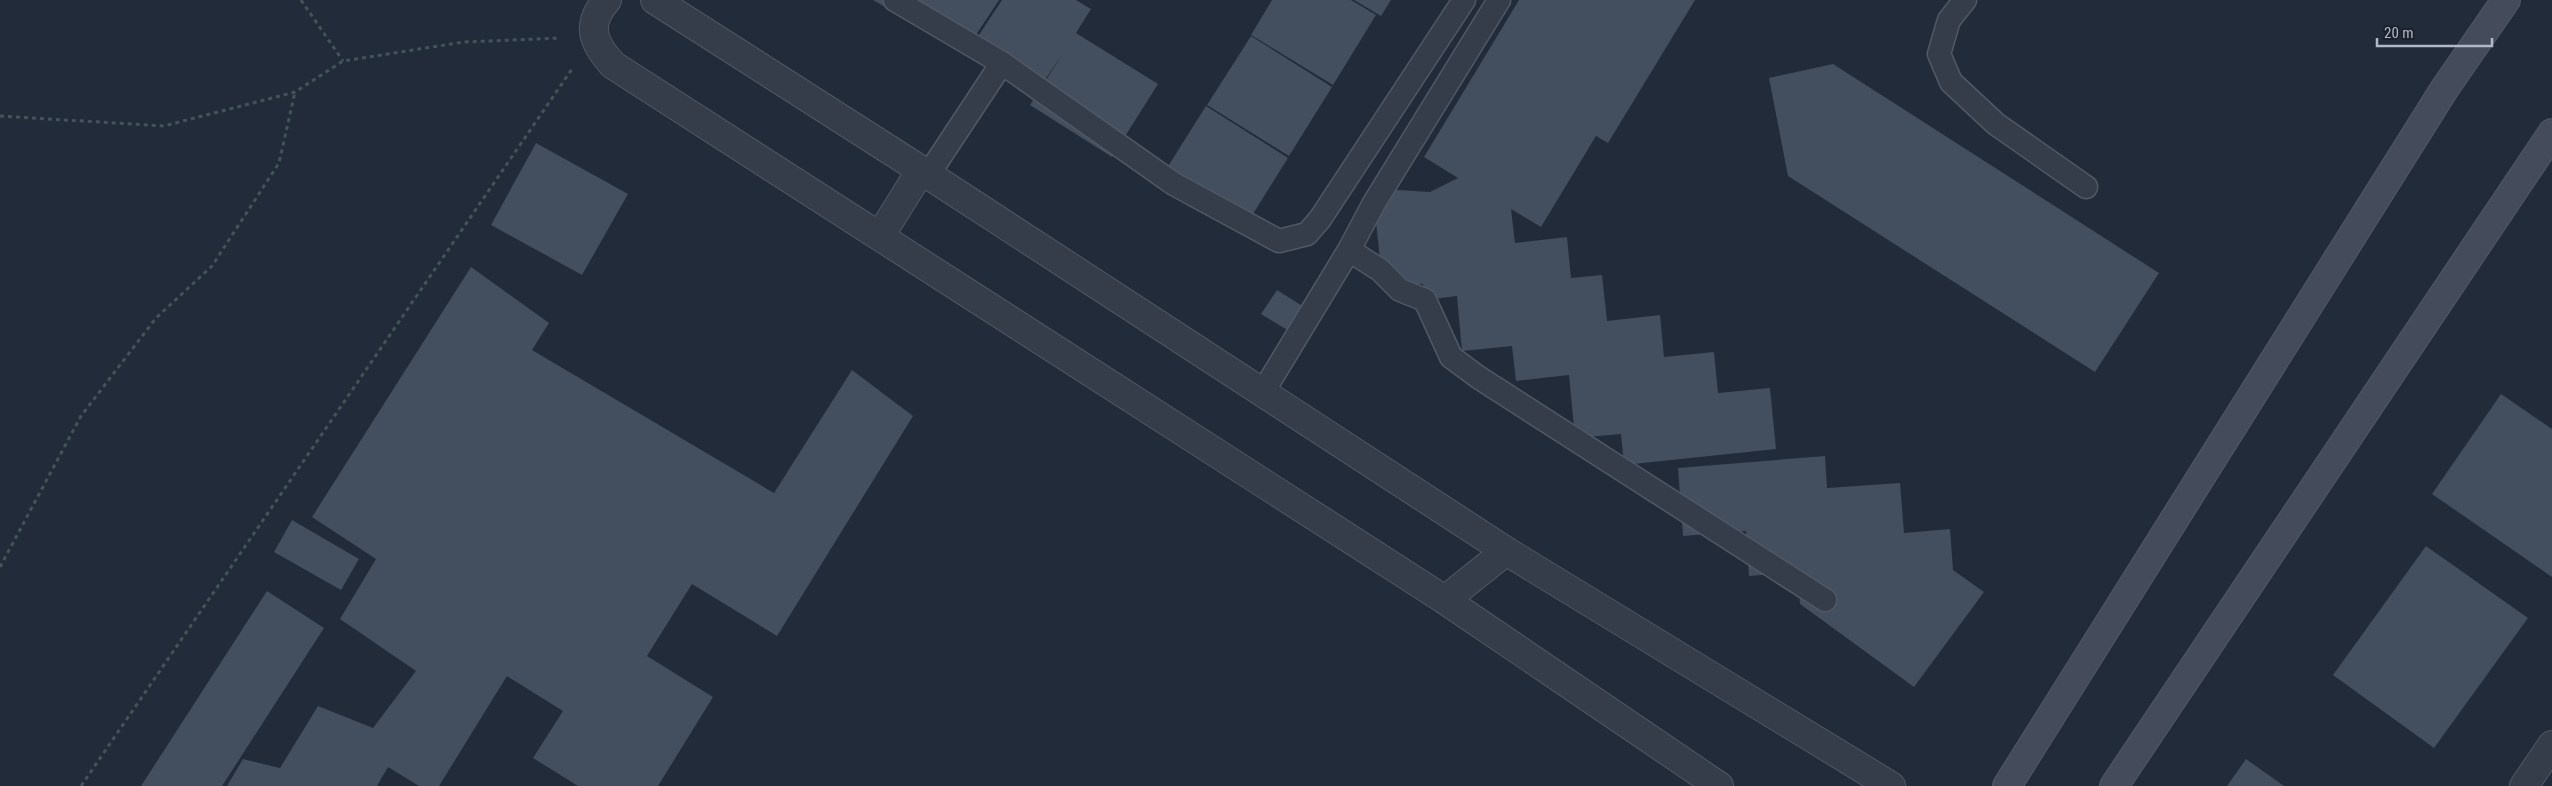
<svg xmlns="http://www.w3.org/2000/svg" width="2552" height="786" font-family="'Roboto Condensed',sans-serif">
<rect width="100%" height="100%" fill="#222b39"/>
<path fill="#434e5e" d="M873,0H898L892,11Z
M915,0H999L974,38Z
M1002,0H1076L1091,9L1076,33L1158,84L1112,157L1030,105L1062,55L1042,84L975,41Z
M1272,0H1351L1376,15L1333,85L1251,35Z
M1354,0H1391L1381,16Z
M1519,0H1695L1608,143L1596,136L1541,227L1511,209L1515,243L1567,237L1571,278L1602,275L1607,321L1660,315L1664,357L1714,352L1718,393L1770,388L1776,449L1624,465L1621,434L1575,438L1569,375L1516,381L1512,346L1462,351L1457,296L1425,300L1423,284L1383,288L1374,203L1383,189L1430,192L1458,178L1424,157Z
M1251,36L1332,87L1289,156L1207,105Z
M1833,64L2159,273L2095,372L1788,176L1769,78Z
M1206,106L1288,158L1243,230L1160,179Z
M536,143L628,194L582,275L491,225Z
M471,267L549,323L532,350L774,493L852,370L913,416L777,636L692,584L647,656L713,697L658,786H578L533,758L563,711L507,676L439,786H419L388,767L377,786H227L243,759L280,768L318,706L373,728L416,671L340,619L376,559L312,517Z
M1277,290L1304,307L1289,331L1261,314Z
M2501,394L2552,429V577L2432,494Z
M1825,456L1827,488L1900,483L1904,533L1950,529L1953,570L1984,592L1914,687L1800,604L1798,572L1749,576L1746,531L1683,536L1678,468Z
M292,520L359,559L341,590L274,552Z
M2426,546L2528,618L2434,748L2333,675Z
M267,591L324,628L222,786H141Z
M2246,759L2284,786H2227Z"/>
<g fill="none" stroke-linecap="round" stroke-linejoin="round">
<g stroke="#515864" stroke-width="25">
<path id="lane" d="M895,0L1002,63
M1965,0L1949,20L1939,54L1951,82L1996,124L2086,187
M928,175L1002,63L1174,184L1279,241L1307,234L1320,219L1464,0
M1349,250L1380,270L1400,290L1425,300L1451,357L1478,377L1825,600
M1263,392L1349,250L1374,203L1499,0"/>
</g>
<g stroke="#515864" stroke-width="30">
<path id="street" d="M607,0C585,25 593,43 613,65L1445,600L1719,786
M655,0L921,170L1506,551L1891,786
M880,236L921,170
M1445,600L1506,551
M2524,786L2552,745"/>
</g>
<g stroke="#515864" stroke-width="30">
<path id="secondary" d="M2007,786L2445,88L2506,0
M2114,786L2552,133"/>
</g>
<path stroke="#425458" stroke-width="3" stroke-dasharray="4 4" stroke-linecap="butt" d="M301,0L343,61
M0,116L164,126L295,92L343,61L464,42L560,38
M0,567L81,416L156,318L212,266L279,163L295,92
M81,786L572,69"/>
<use href="#lane" stroke="#363d4a" stroke-width="22"/>
<use href="#street" stroke="#363d4a" stroke-width="28"/>
<use href="#secondary" stroke="#444c5c" stroke-width="28"/>
</g>
<path d="M2377 38v8h115v-8" fill="none" stroke="#b1b8c6" stroke-width="2.5"/>
<text x="2384" y="38" font-size="15" fill="#b1b8c6" stroke="#1b222e" stroke-width="4" paint-order="stroke">20 m</text>
</svg>
